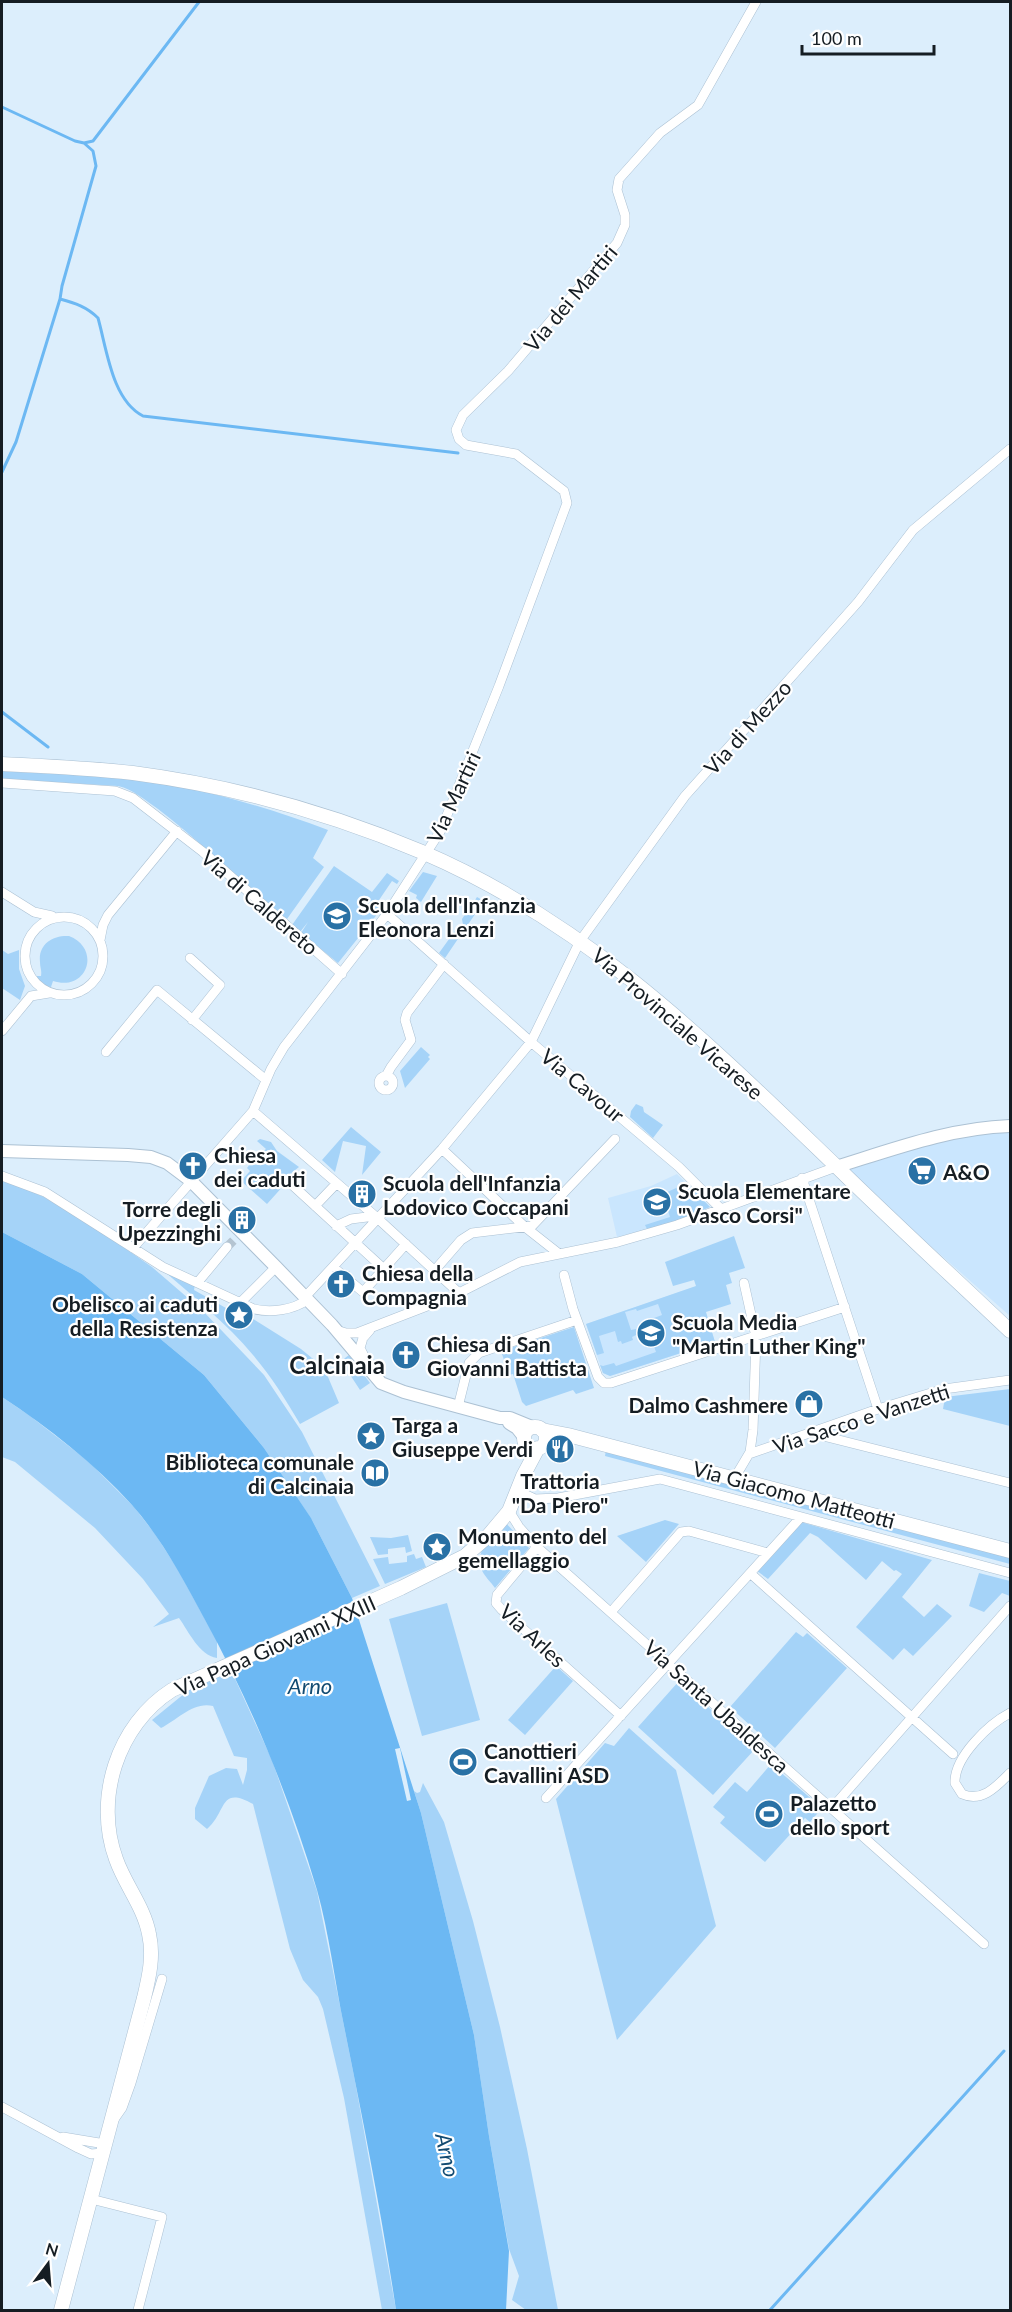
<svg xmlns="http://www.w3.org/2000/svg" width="1012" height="2312" font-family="Lato,sans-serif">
<rect width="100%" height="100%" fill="#dceefc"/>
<path fill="#cae6fe" d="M1010,1131V1316L841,1167L954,1137Z
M677,1174L710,1207L669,1224L617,1237L608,1198L651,1186Z
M697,1286L715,1342L610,1376L603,1373L586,1324Z"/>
<path fill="#a5d3f8" d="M2,771C42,774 84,774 125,778C192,785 264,806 328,830L313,858L324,867L287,919C242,885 203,843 158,809C146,801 133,789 118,786L2,779Z
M334,866L372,892L387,873L399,881L397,884L392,881L377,903L383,907L338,963L301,933L308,922L300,932L292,925Z
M423,872L437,876L421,902L416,898L417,895L409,891Z
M477,897L484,901L467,926L463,925L462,919Z
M457,928L464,930L445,958L439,953Z
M69,936C102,949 87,992 53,981L51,987L42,986L37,981V976H41C42,970 40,968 40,962C38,944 53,935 69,936Z
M2,950L8,954L19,950V969L25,986L20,1000L2,988Z
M421,1047L430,1055L428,1057L430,1059L405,1088L400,1071Z
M636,1104L643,1107L644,1112L663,1125L653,1138L630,1117L631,1111Z
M351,1127L381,1152L362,1175L366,1146L343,1141L335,1172L322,1160Z
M260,1139L271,1142L277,1151L299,1167L285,1178V1184L267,1204L241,1181L250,1171L247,1168L250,1164L258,1165L261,1161L258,1155L266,1149L257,1141Z
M2,1179L44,1197L103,1233L152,1267L203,1311L264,1375L302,1432L380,1586L352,1598L312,1520L264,1448L204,1375L82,1274L2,1232Z
M687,1183L710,1207L668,1224L647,1229L645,1225L670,1217L663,1194Z
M734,1236L745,1268L729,1273L732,1283L726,1285L731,1304L706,1312L715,1342L610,1376L603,1373L600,1365L603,1366L614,1363L616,1366L656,1352L652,1341L648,1342L645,1333H642L640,1329L647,1326L646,1321L662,1315L658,1304L637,1311L636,1309L625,1312L631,1330L636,1329L638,1334L632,1337L633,1340L622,1344L621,1341L618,1342L615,1331L599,1336L604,1353L597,1355L586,1324L696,1286L694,1280L673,1286L665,1262Z
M165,1272L195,1285L194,1290L233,1312L235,1305L250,1317L301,1349L318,1363L328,1377L339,1403L300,1424C286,1400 271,1376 253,1355C227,1324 195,1298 165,1272Z
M574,1327L594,1388L576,1394L573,1390L526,1406L522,1402L513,1374L509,1375L501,1351Z
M349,1355L370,1383L360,1390L341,1361Z
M1010,1389V1426L943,1409L945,1397Z
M2,1397L30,1416L88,1461L134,1507L155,1534L177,1568L217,1641V1658C199,1655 189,1632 179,1618L153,1627L169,1614L143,1579L95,1528L15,1462L2,1457Z
M606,1450L1010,1557V1564L605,1456Z
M665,1520L679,1524L646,1562L617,1536Z
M504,1521L529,1548L495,1588C491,1582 483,1575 481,1568C475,1550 494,1533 504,1521Z
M801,1522L932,1560L902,1597L924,1617L937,1604L952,1616L913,1656L904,1648L893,1660L856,1627L902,1574L896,1570L894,1571L882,1561L866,1580L818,1537L810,1533L768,1579L757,1571Z
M408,1535L412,1551L406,1553L405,1547L388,1549V1554L378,1555L370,1537L391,1538Z
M414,1554L416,1559L422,1557L426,1567L385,1584L373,1559L388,1557L389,1564L407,1562V1556Z
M979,1573L1010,1581V1596L1002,1593L984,1612L969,1606Z
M447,1603L480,1720L422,1736L389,1619Z
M796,1632L803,1637L807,1633L847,1668L775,1748L730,1707Z
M556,1666L573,1681L525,1735L508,1720Z
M231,1670L272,1760L317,1891L355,2081L396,2310H382L344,2098L323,2009L318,1997L303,1980L290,1949L253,1804C219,1785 227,1812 207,1829L195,1819V1808L209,1776L226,1768L237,1769L243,1785L247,1770V1758L234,1756L213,1706C194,1701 177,1720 161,1728L152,1720L190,1689Z
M679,1681L755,1749L713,1795L638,1727Z
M629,1728L676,1770L716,1926L617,2040L556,1799L605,1743L614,1746Z
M771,1764L822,1808L810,1822L805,1818L765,1862L720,1823L725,1817L713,1807L735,1782L747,1792Z
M423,1783L444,1822L473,1921L500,2027L527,2149L558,2310H526L512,2300L519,2276L509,2249L489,2136L474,2035L421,1813L414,1791L417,1793L420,1792Z"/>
<path fill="#6cb8f3" d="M2,1232L82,1274L204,1375L264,1448L311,1518L352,1598L421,1813L474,2035L489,2136L509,2251L506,2310H396C382,2215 363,2121 344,2026C335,1983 329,1932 317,1890C289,1796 251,1703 204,1618C183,1579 162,1539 132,1505C94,1463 49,1428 2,1397Z"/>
<path fill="#dceefc" d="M400,1748L411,1800L407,1801L395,1749Z"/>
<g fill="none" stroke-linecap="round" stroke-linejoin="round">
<path stroke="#6cb8f3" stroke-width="3" d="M2,107L75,141L84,143L93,141L199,2
M60,299C75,303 87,307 98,318C107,350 112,400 143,416L458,453
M2,472L16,442L60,299L62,286L96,166L93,151L84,143
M2,712L48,747
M770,2310L1004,2051"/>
<path stroke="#b4c4d1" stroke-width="9" stroke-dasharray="9 4.5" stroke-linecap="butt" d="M227,1247L236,1238"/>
<g stroke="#acc1d3" stroke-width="10">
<path id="minor" d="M2,783L115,791L133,798L203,852L342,974
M2,892L34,912L52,916
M387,914L531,1042L679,1167L720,1208
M25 956a39 39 0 1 1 78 0a39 39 0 1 1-78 0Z
M100,940L103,925L108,915L177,831
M190,958L220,985L192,1020
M2,1031L31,996L49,993
M106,1052L157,990L266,1080
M386,1076L391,1067L411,1040L405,1020L407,1013L444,964
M379 1083a7 7 0 1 1 14 0a7 7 0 1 1-14 0Z
M253,1111L375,1216L459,1293
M442,1149L525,1227L558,1253
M2,1176L45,1192L163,1267L254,1309C271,1313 293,1310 307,1300
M802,1178L878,1409
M289,1182L384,1269
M315,1206L336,1184
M336,1226L351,1219L375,1216
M133,1248L253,1111L271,1069L284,1047L387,914L441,830L499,686L567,503L564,491L516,454L466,445L459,439L456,430L463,415L508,371L617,243L625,225V215L617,190L619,179L660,133L698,105L756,2
M333,1267L363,1292L406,1244
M435,1270L461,1240L472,1233L532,1226L615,1139
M564,1275L573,1309L598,1377L604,1383H611L845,1307
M198,1282L227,1247
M305,1297L442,1149L531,1042L580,941L685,796L858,602L913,530L1010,449
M240,1303L276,1267
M336,1330L346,1333H357L453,1296L520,1262L618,1242L677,1225L836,1167
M366,1360L360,1348L363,1338L370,1330
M458,1407L469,1363L479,1353L577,1320
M822,1429L827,1437L1010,1483
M749,1454L878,1409L944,1389L1010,1380
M734,1479L750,1452L753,1430L756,1337L744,1283
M518,1491L535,1499L558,1498L660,1479L1010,1573
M509,1511L519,1527L537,1547L984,1944
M537,1547L497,1595L496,1603L502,1610L621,1716
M750,1573L953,1754
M611,1612L681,1532L689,1531L768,1553
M1010,1713C989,1724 954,1757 955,1783L962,1794C982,1803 997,1786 1010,1773
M546,1798L801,1517
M832,1808L1010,1606
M2,2107L78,2148L91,2154L103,2153
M115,2118L122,2108L131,2083L162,1979
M63,2137L105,2144
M91,2199L162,2217L138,2310"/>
</g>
<g stroke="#acc1d3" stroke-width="14">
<path id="tertiary" d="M2,1151L128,1155L151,1157L167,1163L191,1181L276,1267L332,1325L381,1383L404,1392L500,1418H510L532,1427
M836,1167C894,1149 950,1128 1010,1126
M509,1423L517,1428L524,1437"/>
</g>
<g stroke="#acc1d3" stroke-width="15">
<path id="secondary" d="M2,764C45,766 90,768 133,773C232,786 330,813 422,852C588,923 708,1043 836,1166C893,1222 952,1276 1010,1331
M524 1438a11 11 0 1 1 22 0a11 11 0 1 1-22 0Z
M542,1430L568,1435L1010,1551
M61,2310L144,1998C149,1977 154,1956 149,1934C144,1907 125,1885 116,1859C94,1799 117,1725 172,1690L401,1588L465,1556L488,1536L509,1511L523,1476L538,1448"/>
</g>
<use href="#minor" stroke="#fff" stroke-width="9"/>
<use href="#tertiary" stroke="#fff" stroke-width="12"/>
<use href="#secondary" stroke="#fff" stroke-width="14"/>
</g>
<defs>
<g id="school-disc" transform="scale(1.5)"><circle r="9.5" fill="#2971a5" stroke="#fff"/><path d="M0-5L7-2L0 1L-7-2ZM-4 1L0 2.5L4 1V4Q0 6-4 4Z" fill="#fff"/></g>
<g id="church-disc" transform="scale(1.5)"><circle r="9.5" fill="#2971a5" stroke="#fff"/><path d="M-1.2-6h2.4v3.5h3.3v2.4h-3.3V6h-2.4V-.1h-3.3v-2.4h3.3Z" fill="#fff"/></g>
<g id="supermarket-disc" transform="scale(1.5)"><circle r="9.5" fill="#2971a5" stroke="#fff"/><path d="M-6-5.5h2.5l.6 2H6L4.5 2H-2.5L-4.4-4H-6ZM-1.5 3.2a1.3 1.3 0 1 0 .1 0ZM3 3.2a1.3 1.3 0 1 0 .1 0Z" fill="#fff"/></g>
<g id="building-disc" transform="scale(1.5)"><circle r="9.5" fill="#2971a5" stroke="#fff"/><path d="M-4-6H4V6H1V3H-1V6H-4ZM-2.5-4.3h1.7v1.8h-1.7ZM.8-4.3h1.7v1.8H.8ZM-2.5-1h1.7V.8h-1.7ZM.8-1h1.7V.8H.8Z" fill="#fff"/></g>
<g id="sight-disc" transform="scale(1.5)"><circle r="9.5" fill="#2971a5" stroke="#fff"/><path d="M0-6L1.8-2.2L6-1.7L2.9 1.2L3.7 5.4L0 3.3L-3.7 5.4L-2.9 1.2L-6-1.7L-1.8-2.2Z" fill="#fff"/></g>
<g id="shop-disc" transform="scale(1.5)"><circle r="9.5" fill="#2971a5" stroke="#fff"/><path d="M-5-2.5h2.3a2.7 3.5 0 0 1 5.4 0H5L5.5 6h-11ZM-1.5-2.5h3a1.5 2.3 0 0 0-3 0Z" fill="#fff"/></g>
<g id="restaurant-disc" transform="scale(1.5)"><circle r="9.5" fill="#2971a5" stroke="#fff"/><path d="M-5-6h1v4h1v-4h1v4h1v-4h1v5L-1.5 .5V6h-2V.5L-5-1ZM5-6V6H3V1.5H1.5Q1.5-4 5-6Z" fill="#fff"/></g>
<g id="library-disc" transform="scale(1.5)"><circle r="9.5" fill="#2971a5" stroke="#fff"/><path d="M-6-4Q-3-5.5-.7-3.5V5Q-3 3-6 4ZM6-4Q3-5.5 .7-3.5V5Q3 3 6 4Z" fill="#fff"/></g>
<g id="stadium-disc" transform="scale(1.5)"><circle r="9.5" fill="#2971a5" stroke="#fff"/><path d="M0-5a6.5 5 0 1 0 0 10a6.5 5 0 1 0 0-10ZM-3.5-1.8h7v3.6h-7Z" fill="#fff"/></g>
</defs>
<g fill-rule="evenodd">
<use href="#school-disc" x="337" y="916"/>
<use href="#church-disc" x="193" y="1166"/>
<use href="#supermarket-disc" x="922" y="1171"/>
<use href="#building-disc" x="362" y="1194"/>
<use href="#school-disc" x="657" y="1202"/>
<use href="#building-disc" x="242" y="1220"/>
<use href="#church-disc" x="341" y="1284"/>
<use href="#sight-disc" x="239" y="1315"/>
<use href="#school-disc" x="651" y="1333"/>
<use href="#church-disc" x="406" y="1355"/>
<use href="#shop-disc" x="809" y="1404"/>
<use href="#sight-disc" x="371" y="1436"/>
<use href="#restaurant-disc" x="560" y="1449"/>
<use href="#library-disc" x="375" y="1473"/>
<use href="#sight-disc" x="437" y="1547"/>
<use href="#stadium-disc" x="463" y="1762"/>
<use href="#stadium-disc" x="769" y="1814"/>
</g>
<g text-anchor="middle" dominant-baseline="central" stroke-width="4.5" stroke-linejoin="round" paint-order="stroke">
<g font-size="21" fill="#151d23" stroke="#fff">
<text transform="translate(570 298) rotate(-50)">Via dei Martiri</text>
<text transform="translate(747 727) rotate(-48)">Via di Mezzo</text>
<text transform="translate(453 797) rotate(-65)">Via Martiri</text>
<text transform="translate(260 902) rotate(41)">Via di Caldereto</text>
<text transform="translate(678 1023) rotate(41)">Via Provinciale Vicarese</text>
<text transform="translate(583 1085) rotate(40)">Via Cavour</text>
<text transform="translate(861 1418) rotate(-18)">Via Sacco e Vanzetti</text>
<text transform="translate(794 1494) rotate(15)">Via Giacomo Matteotti</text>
<text transform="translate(533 1635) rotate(43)">Via Arles</text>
<text transform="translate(275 1645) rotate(-24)">Via Papa Giovanni XXIII</text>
<text transform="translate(717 1706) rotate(42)">Via Santa Ubaldesca</text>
</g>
<g font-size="21" font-weight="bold" fill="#151d23" stroke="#fff" text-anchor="start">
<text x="358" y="904">Scuola dell'Infanzia<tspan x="358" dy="24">Eleonora Lenzi</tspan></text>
<text x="214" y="1154">Chiesa<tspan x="214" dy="24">dei caduti</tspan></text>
<text x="943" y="1171">A&amp;O</text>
<text x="383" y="1182">Scuola dell'Infanzia<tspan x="383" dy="24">Lodovico Coccapani</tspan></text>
<text x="678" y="1190">Scuola Elementare<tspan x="678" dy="24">"Vasco Corsi"</tspan></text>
<text x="221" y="1208" text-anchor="end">Torre degli<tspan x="221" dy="24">Upezzinghi</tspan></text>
<text x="362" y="1272">Chiesa della<tspan x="362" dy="24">Compagnia</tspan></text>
<text x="218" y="1303" text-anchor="end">Obelisco ai caduti<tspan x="218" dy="24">della Resistenza</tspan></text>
<text x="672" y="1321">Scuola Media<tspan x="672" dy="24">"Martin Luther King"</tspan></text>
<text x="427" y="1343">Chiesa di San<tspan x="427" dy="24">Giovanni Battista</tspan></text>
<text x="788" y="1404" text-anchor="end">Dalmo Cashmere</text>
<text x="392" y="1424">Targa a<tspan x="392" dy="24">Giuseppe Verdi</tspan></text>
<text x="354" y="1461" text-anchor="end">Biblioteca comunale<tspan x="354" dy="24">di Calcinaia</tspan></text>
<text x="560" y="1480" text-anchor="middle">Trattoria<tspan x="560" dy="24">"Da Piero"</tspan></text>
<text x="458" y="1535">Monumento del<tspan x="458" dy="24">gemellaggio</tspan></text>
<text x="484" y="1750">Canottieri<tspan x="484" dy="24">Cavallini ASD</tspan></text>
<text x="790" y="1802">Palazetto<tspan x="790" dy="24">dello sport</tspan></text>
</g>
<g font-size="22" font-style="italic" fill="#124b72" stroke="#fff">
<text x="310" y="1685">Arno</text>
<text transform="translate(448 2155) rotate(78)">Arno</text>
</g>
<g font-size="24" font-weight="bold" fill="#151d23" stroke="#fff">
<text x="337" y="1364">Calcinaia</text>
</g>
</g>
<rect width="1012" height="2312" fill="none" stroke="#151d23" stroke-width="6"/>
<g transform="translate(48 2264) rotate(16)" stroke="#ffffff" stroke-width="4.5" paint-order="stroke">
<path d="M0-4.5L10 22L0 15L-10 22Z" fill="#151d23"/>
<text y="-9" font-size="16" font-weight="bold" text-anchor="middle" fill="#151d23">N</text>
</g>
<path d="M802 45v9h132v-9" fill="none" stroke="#151d23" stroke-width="3"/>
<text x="811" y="45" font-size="18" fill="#151d23" stroke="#ffffff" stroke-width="4.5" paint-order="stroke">100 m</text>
</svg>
